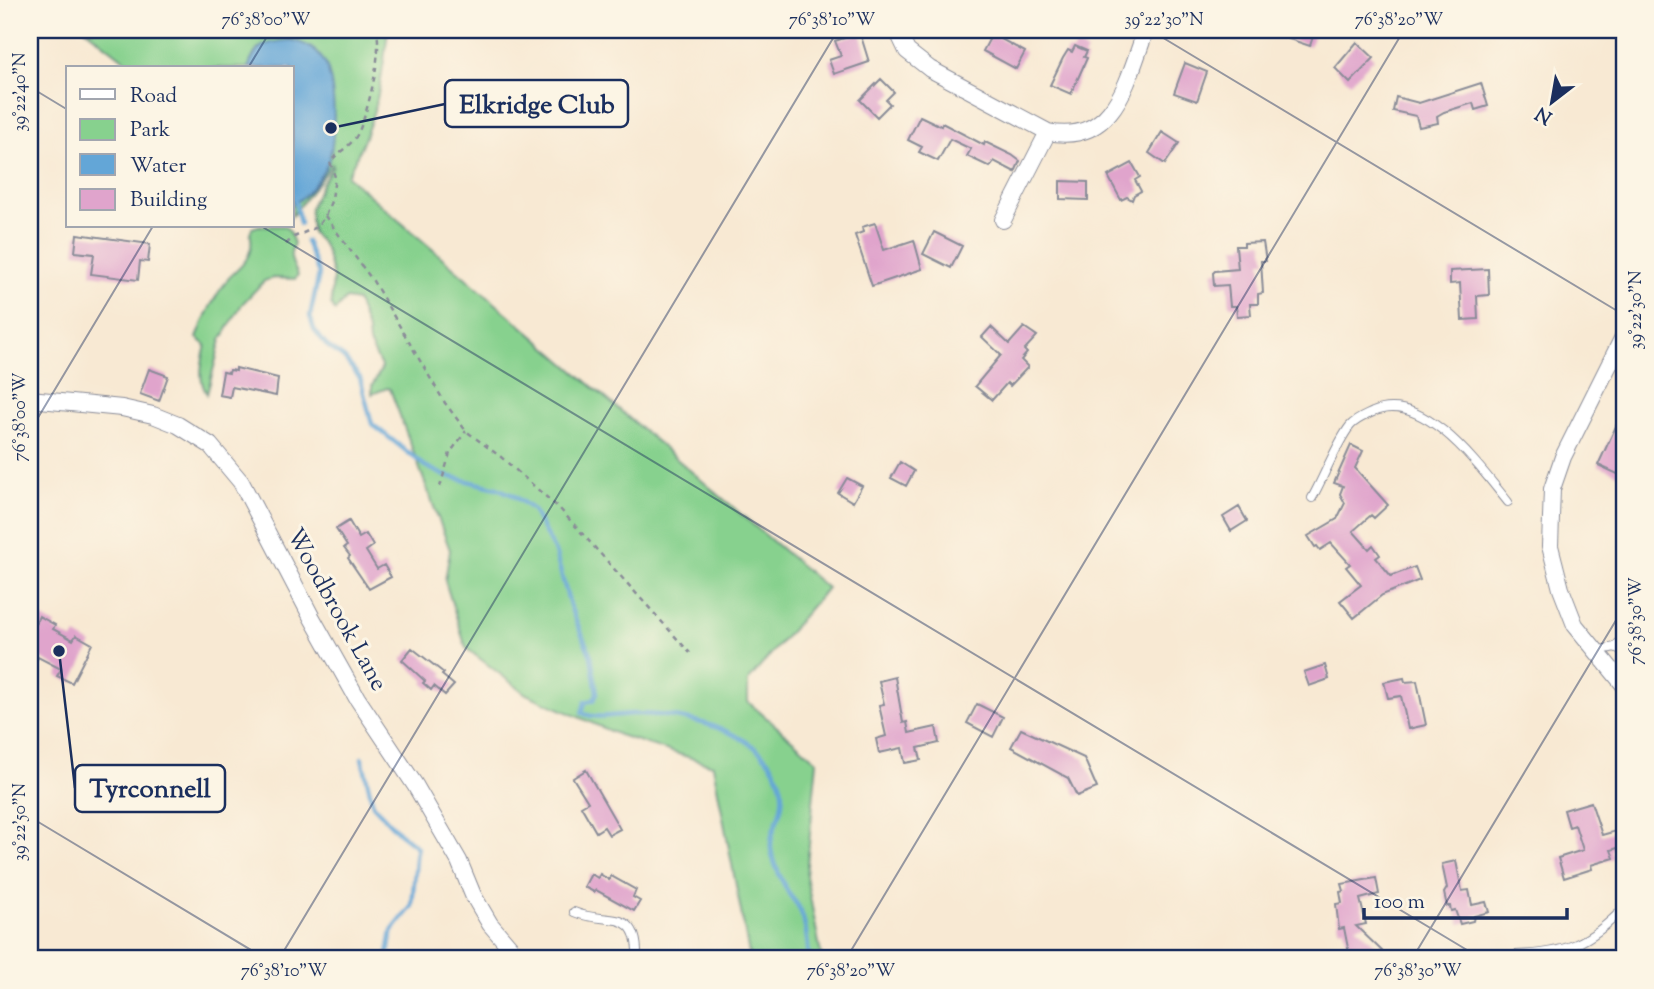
<svg xmlns="http://www.w3.org/2000/svg" width="1654" height="989" font-family="'Sorts Mill Goudy',serif">
<rect width="100%" height="100%" fill="#fcf5e5"/>
<filter id="ink" filterUnits="userSpaceOnUse"><feTurbulence type="fractalNoise" baseFrequency=".0143" numOctaves="2"/><feDisplacementMap in="SourceGraphic" scale="14" xChannelSelector="R" yChannelSelector="G"/><feConvolveMatrix kernelMatrix="1 2 1 2 8 2 1 2 1" color-interpolation-filters="sRGB"/></filter>
<filter id="wash" filterUnits="userSpaceOnUse"><feTurbulence type="fractalNoise" baseFrequency=".00686" numOctaves="4" result="noise"/><feDisplacementMap in="SourceGraphic" scale="28" xChannelSelector="R" yChannelSelector="G"/><feGaussianBlur stdDeviation="1.57" result="paint"/><feColorMatrix in="noise" values="0 0 0 0 0 0 0 0 0 0 0 0 0 0 0 0 0 1.4 0 .05"/><feComposite in="paint" operator="in"/></filter>
<g filter="url(#wash)">
<rect width="100%" height="100%" fill="#f8e9d3"/>
<path fill="#87d18e" stroke="#518076" stroke-width="2" d="M86,30H388C381,89 375,123 347,176L827,588L748,681V702L817,761L806,876L822,959H750L713,765L619,735L526,694L466,648L445,581L450,550L390,389L387,388L372,394V386L382,368L369,343L368,332L357,301L346,299L335,311L331,305L333,277L326,251L323,244L312,233L310,209L321,185L333,166L332,164L292,216V68H135Z
M258,226H284L289,230L294,244C287,255 293,265 298,275L295,279L273,278L264,281L242,304L221,340L207,394C197,379 202,361 206,345L197,338C204,317 214,297 228,279C235,271 245,265 249,254C252,247 252,240 250,233L252,228Z"/>
<path fill="#63a6d7" stroke="#3f6a9a" stroke-width="2" d="M291,40C305,43 318,50 325,63C336,86 336,135 329,160C325,172 317,181 309,191C303,197 300,201 292,204V68H248C257,42 266,43 291,40Z"/>
<g fill="none" stroke-linecap="round" stroke-linejoin="round">
<path stroke="#63a6d7" stroke-width="4.5" d="M292,187L300,224
M306,241L319,274L310,316L314,329L326,345L344,358L360,378L372,424L425,466L443,475L497,488L513,495L533,510L555,552L571,609L591,656L597,693L594,700L585,702L582,713C600,721 619,713 639,714C689,715 774,733 782,792C785,813 769,829 771,849C773,864 782,881 789,894C793,900 799,905 801,912C806,926 808,944 809,959
M362,758L373,805L399,833L417,847L412,906L392,931L387,959"/>
</g>
<g id="blocks">
<path fill="#e0a4cc" d="M1268,30H1315L1310,46L1268,32Z
M860,33L869,62L834,74L829,60L841,56L835,41Z
M992,34L1025,52L1016,69L983,51Z
M1357,42L1374,58L1350,83L1335,68Z
M1075,46L1087,51L1084,57L1087,58L1071,94L1050,85L1063,58L1068,50L1072,52Z
M1185,63L1207,72L1197,101L1174,93Z
M881,79L894,92L886,100L890,104L877,117L860,100Z
M1481,83L1488,106L1475,110L1473,103L1444,112L1437,116L1438,123L1419,127L1416,116L1393,111L1396,97L1419,103Z
M920,116L941,126L942,123L984,145L985,142L1012,155L1020,161L1015,172L994,161L990,167L967,156L971,149L950,139L938,161L919,152L922,147L908,140Z
M1162,132L1179,143L1165,164L1149,153Z
M1132,163L1140,177L1135,180L1141,191L1134,195L1132,200L1127,197L1121,200L1108,176Z
M1060,181L1088,182V200L1060,199Z
M875,223L884,250L914,240L922,269L872,286L855,235L863,232L862,227Z
M934,232L962,246L951,268L923,254Z
M77,234L150,244L148,262L140,261L138,280L91,274L94,254L75,252Z
M1263,242L1266,261H1261L1263,293L1258,294V304H1250L1251,315L1237,316L1236,306H1230L1228,285L1214,286L1213,273L1215,271L1238,269L1236,246H1244V243Z
M1488,269L1489,295L1477,296L1478,319L1462,320L1460,283L1450,284V271Z
M991,327L1009,344L1024,327L1037,336L1024,350L1027,353L1021,360L1028,367L1010,386L1007,383L992,400L975,386L1001,355L982,337Z
M236,368L278,378L276,396L232,387L230,397L219,395L223,372L229,373L230,370L236,371Z
M149,369L168,376L159,401L140,394Z
M1624,409V477L1598,465Z
M1351,445L1363,451L1355,468L1388,505L1374,518L1371,515L1353,531L1369,549L1373,545L1380,555L1376,558L1391,576L1415,567L1420,580L1382,595L1354,618L1340,601L1361,585L1346,567L1350,564L1331,543L1320,550L1317,546L1315,547L1308,536L1337,519L1345,503L1340,494L1343,486L1334,483Z
M900,462L914,471L906,486L891,478Z
M847,478L862,486L853,502L838,493Z
M1239,507L1247,521L1231,531L1223,517Z
M349,521L359,538L366,534L373,546L366,551L377,569L384,565L391,577L369,589L348,558L350,556L344,548L347,546L336,529Z
M39,616L55,625L53,629L73,640L76,635L92,644L72,683L57,676L61,669L38,657L30,674V635Z
M412,648L444,673L442,675L454,685L445,695L434,686L431,690L423,683L425,681L402,660Z
M1325,665L1329,679L1309,686L1304,672Z
M895,677L903,723L907,722L909,733L936,727L939,743L918,748L921,760L905,763L902,748L879,753L876,739L886,736L879,705L884,704L879,681Z
M1404,678L1405,682L1417,681L1426,725L1408,729L1401,696L1388,698L1384,682Z
M977,704L1003,717L993,737L967,723Z
M1021,729L1084,758L1097,788L1077,796L1068,778L1011,747Z
M586,770L620,829L609,835L604,827L596,832L581,806L588,802L573,778Z
M1591,802L1602,835L1616,831L1621,847L1611,850L1614,858L1591,865L1592,869L1564,878L1558,858L1583,850L1575,825L1569,827L1564,810Z
M1456,861L1462,891L1469,890L1472,905L1486,902L1489,912L1474,916L1473,921L1460,924L1455,910L1451,911L1450,906H1447L1444,893L1447,888L1442,864Z
M591,874L598,878L600,874L609,880L611,876L636,890L633,897L640,901L634,911L596,890L594,892L584,887Z
M1376,878L1379,894L1360,899L1366,924L1356,926L1382,951L1374,959H1367L1361,953L1355,959L1349,953L1344,928L1339,929L1336,904L1342,903L1340,892L1344,891L1342,884Z"/>
</g>
</g>
<g filter="url(#ink)">
<use href="#blocks" fill-opacity="0" stroke="#8a8c98" stroke-width="2"/>
<g fill="none" stroke-linecap="round" stroke-linejoin="round">
<g stroke="#8a8c98" stroke-width="10">
<path id="lane" d="M1312,498C1323,479 1337,442 1350,426C1356,419 1365,416 1373,412C1424,389 1481,469 1508,502
M1615,647L1624,637
M1596,651L1615,647L1624,652
M574,912C606,926 639,905 637,959
M515,953L525,951L568,959
M1516,955C1566,953 1589,944 1624,908"/>
</g>
<g stroke="#8a8c98" stroke-width="18">
<path id="street" d="M897,30L907,51L930,69L1048,132C1116,146 1128,77 1146,30
M1003,220L1048,132
M1624,335L1563,457L1552,489L1550,546L1561,589L1575,625L1624,685
M30,399L122,408L153,415L178,425L210,445L241,482L312,618L357,698L415,785L459,861L473,895L490,924L520,959"/>
</g>
<path stroke="#8a8c98" stroke-width="2.5" stroke-dasharray="5 5" stroke-linecap="butt" d="M282,30L351,32L354,30
M325,216L373,281L445,403L466,431L501,457L560,509L690,653
M286,244L294,237L317,227L325,216L332,199L335,177L330,162C338,152 351,146 357,135C367,117 384,48 376,30
M440,487L450,453L466,431"/>
<use href="#lane" stroke="#fff" stroke-width="8"/>
<use href="#street" stroke="#fff" stroke-width="16"/>
</g>
</g>
<path fill="none" stroke="#1b2f5e" stroke-width="2" stroke-opacity="0.45" d="M1150,30L1624,315M248,68L271,30M30,87L68,110M261,226L1482,959M30,431L153,226M30,817L266,959M279,959L838,30M846,959L1404,30M1412,959L1624,607"/>
<g text-anchor="middle" dominant-baseline="central" stroke-width="6" stroke-linejoin="round" paint-order="stroke">
<g font-size="24" fill="#1b2f5e" stroke="#fcf5e5">
<text transform="translate(336 610) rotate(61)">Woodbrook Lane</text>
</g>
</g>
<path fill="none" stroke="#1b2f5e" stroke-width="2.5" d="M331 128L445 104M59 651L75 788"/>
<g fill="#1b2f5e" stroke="#fcf5e5" stroke-width="2.5">
<circle cx="331" cy="128" r="7"/>
<circle cx="59" cy="651" r="7"/>
</g>
<g fill="#fcf5e5" stroke="#1b2f5e" stroke-width="2.5">
<rect x="445" y="80" width="183" height="47" rx="7"/>
<rect x="75" y="765" width="150" height="47" rx="7"/>
</g>
<g font-size="26" text-anchor="middle" font-weight="bold" fill="#1b2f5e">
<text x="537" y="113">Elkridge Club</text>
<text x="150" y="797">Tyrconnell</text>
</g>
<rect width="1654" height="989" fill="none" stroke="#fcf5e5" stroke-width="77"/>
<rect x="66" y="66" width="228" height="161" fill="#fcf5e5" stroke="#a2a6af" stroke-width="2"/>
<rect x="80" y="89" width="35" height="10" fill="#ffffff" stroke="#a2a6af" stroke-width="2"/>
<text x="130" y="102" font-size="21" fill="#1b2f5e">Road</text>
<rect x="80" y="119" width="35" height="21" fill="#87d18e" stroke="#a2a6af" stroke-width="2"/>
<text x="130" y="136" font-size="21" fill="#1b2f5e">Park</text>
<rect x="80" y="154" width="35" height="21" fill="#63a6d7" stroke="#a2a6af" stroke-width="2"/>
<text x="130" y="172" font-size="21" fill="#1b2f5e">Water</text>
<rect x="80" y="189" width="35" height="21" fill="#e0a4cc" stroke="#a2a6af" stroke-width="2"/>
<text x="130" y="206" font-size="21" fill="#1b2f5e">Building</text>
<g transform="translate(1552 102) rotate(211)" stroke="#fcf5e5" stroke-width="5" paint-order="stroke">
<path d="M0-5L12 26L0 18L-12 26Z" fill="#1b2f5e"/>
<text y="-10" font-size="19" font-weight="bold" text-anchor="middle" fill="#1b2f5e">N</text>
</g>
<path d="M1364 908v10h203v-10" fill="none" stroke="#1b2f5e" stroke-width="3.5"/>
<text x="1374" y="908" font-size="21" fill="#1b2f5e" stroke="#fcf5e5" stroke-width="5" paint-order="stroke">100 m</text>
<rect x="38" y="38" width="1578" height="912" fill="none" stroke="#1b2f5e" stroke-width="2.5"/>
<g font-size="18" text-anchor="middle" fill="#1b2f5e">
<text x="266" y="25">76°38'00"W</text>
<text x="832" y="25">76°38'10"W</text>
<text x="1164" y="25">39°22'30"N</text>
<text x="1399" y="25">76°38'20"W</text>
<text transform="translate(19 92) rotate(-90)" y="6">39°22'40"N</text>
<text transform="translate(1635 310) rotate(-90)" y="6">39°22'30"N</text>
<text transform="translate(19 417) rotate(-90)" y="6">76°38'00"W</text>
<text transform="translate(1635 621) rotate(-90)" y="6">76°38'30"W</text>
<text transform="translate(19 822) rotate(-90)" y="6">39°22'50"N</text>
<text x="284" y="976">76°38'10"W</text>
<text x="851" y="976">76°38'20"W</text>
<text x="1418" y="976">76°38'30"W</text>
</g>
</svg>
